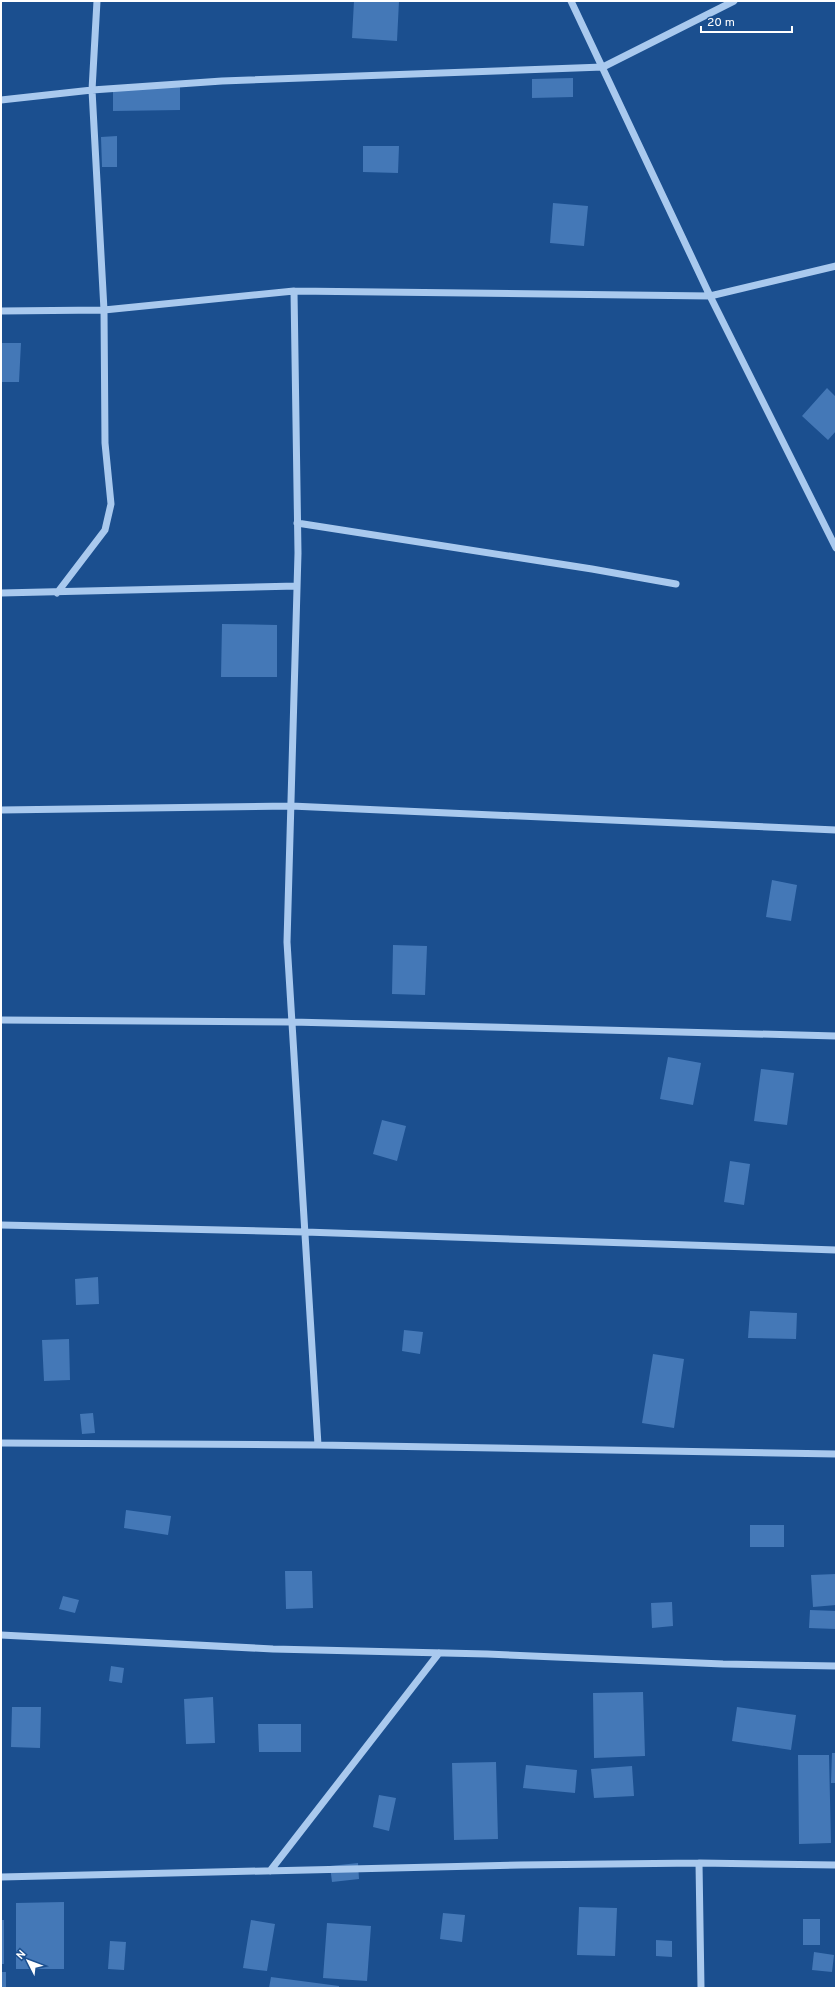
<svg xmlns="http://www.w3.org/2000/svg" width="837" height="1989" font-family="Overpass,sans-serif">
<rect width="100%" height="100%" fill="#1b4f8f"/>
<path fill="#4478b7" d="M354,1H399L397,41L352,38Z
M573,78V97L532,98V79Z
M180,86V110L113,111V87Z
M117,136V167H102L101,137Z
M363,146H399L398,173L363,172Z
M553,203L588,206L584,246L550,243Z
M1,343H21L19,382H1Z
M827,388L836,397V431L828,440L802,416Z
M222,624L277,625V677H221Z
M772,880L797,885L791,921L766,917Z
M393,945L427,946L425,995L392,994Z
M668,1057L701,1063L693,1105L660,1099Z
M761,1069L794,1073L787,1125L754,1121Z
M382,1120L406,1126L397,1161L373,1154Z
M730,1161L750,1164L744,1205L724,1202Z
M98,1277L99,1304L76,1305L75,1279Z
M750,1311L797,1313L796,1339L748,1338Z
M404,1330L423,1332L420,1354L402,1351Z
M69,1339L70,1380L44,1381L42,1340Z
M653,1354L684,1359L674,1428L642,1423Z
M93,1413L95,1433L82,1434L80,1414Z
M126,1510L171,1516L168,1535L124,1528Z
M750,1525H784V1547H750Z
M285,1571H312L313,1608L286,1609Z
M836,1574V1605L813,1607L811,1575Z
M63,1596L79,1600L75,1613L59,1609Z
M672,1602L673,1626L652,1628L651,1603Z
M810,1610L836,1611V1629L809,1628Z
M111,1666L124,1668L122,1683L109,1681Z
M643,1692L645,1756L594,1758L593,1693Z
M213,1697L215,1743L186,1744L184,1699Z
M12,1707H41L40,1748L11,1747Z
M737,1707L796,1715L791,1750L732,1741Z
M258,1724H301V1752H259Z
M832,1753H836V1783H831Z
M798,1755H829L831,1843L799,1844Z
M496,1762L498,1839L454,1840L452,1763Z
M526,1765L577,1770L575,1793L523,1788Z
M632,1766L634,1796L594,1798L591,1769Z
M379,1795L396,1798L389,1831L373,1827Z
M358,1863L359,1879L332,1882L330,1866Z
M64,1902V1969H16V1903Z
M579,1907L617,1908L615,1956L577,1955Z
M443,1913L465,1915L462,1942L440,1939Z
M803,1919H820V1945H803Z
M1,1920H4V1964H1Z
M251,1920L275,1924L267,1971L243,1968Z
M327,1923L371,1926L367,1981L323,1978Z
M656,1940L672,1941V1957L656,1956Z
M110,1941L126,1942L124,1970L108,1969Z
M814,1952L834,1955L832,1972L812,1970Z
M1,1972H6V1988H1Z
M271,1977L339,1986V1988H269Z"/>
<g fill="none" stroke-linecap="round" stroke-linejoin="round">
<path stroke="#a9c9ee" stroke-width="7" d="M571,1L710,296L836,548
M1,100L92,90L222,81L603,67L734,1
M294,291L298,553L287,942L318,1445
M1,311L104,310L294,291L710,296L836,266
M297,523L592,569L676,584
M1,593L297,586
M57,593L105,530L111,504L105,443L104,310L92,90L97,1
M1,810L291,806L836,830
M1,1020L292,1022L836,1036
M1,1225L305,1232L836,1250
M1,1443L318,1445L836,1454
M1,1635L273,1649L487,1654L723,1664L836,1666
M699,1863L701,1988
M270,1871L439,1653
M1,1877L520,1865L699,1863L836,1865"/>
</g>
<rect width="837" height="1989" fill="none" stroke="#ffffff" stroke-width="4"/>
<g transform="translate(28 1961) rotate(312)" stroke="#1b4f8f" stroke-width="3" paint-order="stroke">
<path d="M0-3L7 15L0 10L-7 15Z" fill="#ffffff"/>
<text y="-6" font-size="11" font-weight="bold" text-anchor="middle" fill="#ffffff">N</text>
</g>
<path d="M701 26v6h91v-6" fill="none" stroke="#ffffff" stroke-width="2"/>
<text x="707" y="26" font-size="12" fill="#ffffff" stroke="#1b4f8f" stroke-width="3" paint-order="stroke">20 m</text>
</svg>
